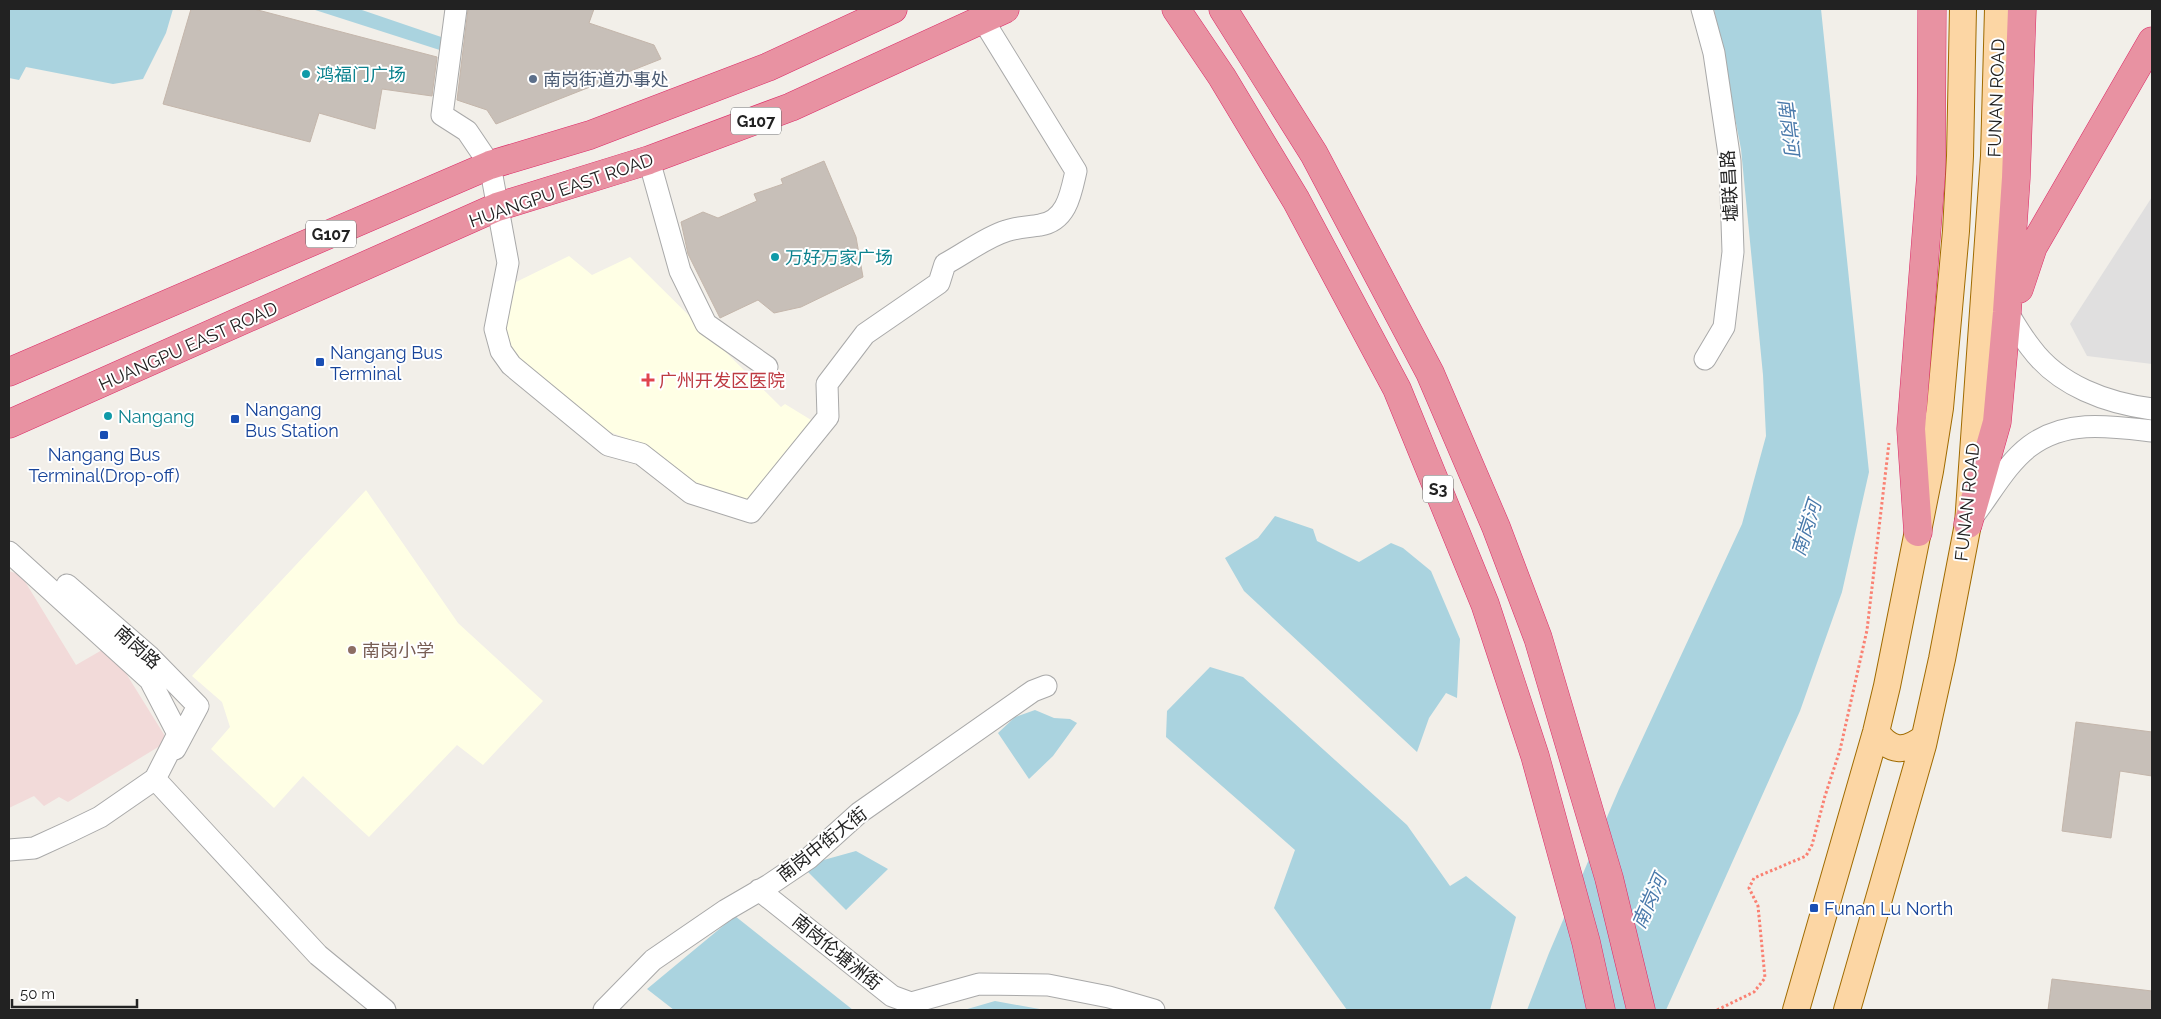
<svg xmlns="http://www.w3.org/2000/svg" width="2161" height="1019" font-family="Raleway,'Noto Sans SC',sans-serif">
<rect width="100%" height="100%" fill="#f2efe9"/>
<path fill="#e0dfdf" d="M2152,197V364L2087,356L2070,324Z"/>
<path fill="#f2dad9" d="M9,571L21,575L76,665L109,646L168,741L68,802L59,797L44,806L34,796L9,808Z"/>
<path fill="#ffffe5" d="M569,256L592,275L630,257L781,407L785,404L816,423L749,507L701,490L644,445L602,429L515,357L506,333L512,284Z
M366,490L458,623L543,701L483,765L457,745L369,837L303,776L274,808L211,749L230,727L222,702L192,676Z"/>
<path fill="#aad3df" d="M9,9H173L166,33L143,79L113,84L26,67L19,80L9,78Z
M312,9H359L450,40L449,53Z
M1714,9H1821L1869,472L1842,592L1800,711L1666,1010H1527L1549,953L1619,789L1742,524L1766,436L1763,375L1741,149Z
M1275,516L1313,529L1317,541L1359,562L1391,543L1403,548L1431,571L1460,639L1457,698L1446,693L1429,718L1417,752L1244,591L1225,558L1258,538Z
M1210,667L1243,677L1407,825L1450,886L1466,876L1516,917L1490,1010H1347L1274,908L1295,850L1166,737L1167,711Z
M1035,710L1054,718L1070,719L1077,723L1053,756L1029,779L998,733L1015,717Z
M856,851L888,869L846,910L808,872L820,861Z
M735,916L853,1010H674L647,989Z
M995,1001L1045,1010H964Z"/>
<path fill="#c7bfb8" stroke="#c4b6ab" d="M191,9H254L437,57L432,96L382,89L375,129L319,113L310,142L163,104Z
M468,9H594L589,23L654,45L661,59L496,124L487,110L457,100Z
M824,161L856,237L863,277L801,307L774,313L758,300L720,318L688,254L681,222L703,212L718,218L757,201L754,194L783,184L781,179Z
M2076,722L2152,732V776L2120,771L2111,838L2062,831Z
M2052,979L2152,991V1010H2048Z"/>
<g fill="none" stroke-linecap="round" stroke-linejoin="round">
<g stroke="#a9a9a9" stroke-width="23">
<path id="minor" d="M456,9L442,115L467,131L490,165L508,263L495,329L501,351L511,365L608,445L641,454L691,493L751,512L828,417L827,384L865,334L939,283L945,264C964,254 986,237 1006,231C1017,227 1029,227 1040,225C1067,221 1071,193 1076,171L983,20
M1702,9L1714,53L1730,161L1733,252L1724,327L1705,359
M649,160L680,271L706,324L767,367
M2007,312C2015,324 2022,337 2031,348C2059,386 2107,403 2152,409
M1974,515C1991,493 2007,463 2030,446C2066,419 2110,426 2152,431
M9,552L150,680L178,734L155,779L100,817L69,832L34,848L9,850
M67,585L150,657L198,706L175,749
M155,779L318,955L385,1010
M759,890L892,996L911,1003L979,984L1048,985L1109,997L1154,1010
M604,1010L653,960L726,910L769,885L809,858L859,813L1033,691L1046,686"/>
</g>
<g stroke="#a06b00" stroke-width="28">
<path id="major" d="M1876,732C1890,752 1905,753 1924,738
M1796,1010L1876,732L1887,686L1930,471L1940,408L1956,231L1960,156L1963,9
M1847,1010L1923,745L1942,659L1968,524L1994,156L1998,9"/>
</g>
<g stroke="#dc2a67" stroke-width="29">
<path id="highway" d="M1176,9L1222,77L1296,200L1397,389L1485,604L1535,756L1586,942L1601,1010
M1223,9L1314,154L1430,373L1496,527L1538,638L1609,878L1641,1010
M2019,289L2033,247L2152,41
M9,372L490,165L590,135L768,67L893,9
M9,424L497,207L649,160L791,107L1005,9
M1968,524L1997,422L2007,312L2016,178L2022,9
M1918,532L1911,429L1931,175L1932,9"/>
</g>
<path stroke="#fa8072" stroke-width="3" stroke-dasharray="2.5 2.5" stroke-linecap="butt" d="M1717,1010L1754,992L1765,978L1758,906L1749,888L1754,878L1806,856L1812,845L1825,796L1840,750L1867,630L1889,443"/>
<use href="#minor" stroke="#fff" stroke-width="21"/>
<use href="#major" stroke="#fcd6a4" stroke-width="26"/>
<use href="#highway" stroke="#e892a2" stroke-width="28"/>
</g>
<g fill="#0f9aa8" stroke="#fff" stroke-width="2">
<circle cx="306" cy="74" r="5"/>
<circle cx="775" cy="257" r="5"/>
<circle cx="108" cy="416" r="5"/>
</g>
<circle fill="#5c6f8a" stroke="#fff" stroke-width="2" cx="533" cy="79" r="5"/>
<g fill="#1a4fb4" stroke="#fff" stroke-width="2">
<rect x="315" y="357" width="10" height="10" rx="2.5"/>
<rect x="230" y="414" width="10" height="10" rx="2.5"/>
<rect x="99" y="430" width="10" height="10" rx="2.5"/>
<rect x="1809" y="903" width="10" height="10" rx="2.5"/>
</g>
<path fill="#e0444e" stroke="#fff" stroke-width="2" d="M645.5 372.5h5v5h5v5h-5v5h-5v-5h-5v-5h5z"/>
<circle fill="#8d6e63" stroke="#fff" stroke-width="2" cx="352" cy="650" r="5"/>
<g text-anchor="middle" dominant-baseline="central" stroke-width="4" stroke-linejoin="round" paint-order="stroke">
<g fill="#fff" stroke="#646464" stroke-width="1">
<rect x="731" y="107.5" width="50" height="27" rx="4"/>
<rect x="306" y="220.5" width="50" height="27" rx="4"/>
<rect x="1423" y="475.5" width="30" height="27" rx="4"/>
</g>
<g font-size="16" font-weight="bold" fill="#222">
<text x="756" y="121">G107</text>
<text x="331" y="234">G107</text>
<text x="1438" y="489">S3</text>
</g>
<g font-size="18" fill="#0d838f" stroke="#fff" text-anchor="start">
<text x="316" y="74">鸿福门广场</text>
<text x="785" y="257">万好万家广场</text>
<text x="118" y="416">Nangang</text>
</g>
<g font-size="18" fill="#4e5e75" stroke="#fff" text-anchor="start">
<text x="543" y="79">南岗街道办事处</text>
</g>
<g font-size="18" fill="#222" stroke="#fff">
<text transform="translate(1996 98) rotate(-88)">FUNAN ROAD</text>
<text transform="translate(1729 186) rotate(-93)">墟联昌路</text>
<text transform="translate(561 190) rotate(-19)">HUANGPU EAST ROAD</text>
<text transform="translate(188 346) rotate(-24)">HUANGPU EAST ROAD</text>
<text transform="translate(1967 502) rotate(-84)">FUNAN ROAD</text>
<text transform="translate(138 647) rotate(42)">南岗路</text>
<text transform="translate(822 844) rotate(-38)">南岗中街大街</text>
<text transform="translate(837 952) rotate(39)">南岗伦塘洲街</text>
</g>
<g font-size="18" fill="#164399" stroke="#fff" text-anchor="start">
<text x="330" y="352">Nangang Bus<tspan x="330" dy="21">Terminal</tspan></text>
<text x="245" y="409">Nangang<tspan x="245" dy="21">Bus Station</tspan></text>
<text x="104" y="454" text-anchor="middle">Nangang Bus<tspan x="104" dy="21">Terminal(Drop-off)</tspan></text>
<text x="1824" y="908">Funan Lu North</text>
</g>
<g font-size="18" fill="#be3a42" stroke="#fff" text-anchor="start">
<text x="659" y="380">广州开发区医院</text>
</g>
<g font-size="18" fill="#785e54" stroke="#fff" text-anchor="start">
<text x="362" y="650">南岗小学</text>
</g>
<g font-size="19" font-style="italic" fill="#4a7aab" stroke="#fff">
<text transform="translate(1789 127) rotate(83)">南岗河</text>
<text transform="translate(1806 528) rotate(-72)">南岗河</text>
<text transform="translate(1649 901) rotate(-66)">南岗河</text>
</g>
</g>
<rect width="2161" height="1019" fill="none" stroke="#222222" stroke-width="20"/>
<path d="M12 999v8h125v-8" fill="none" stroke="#222222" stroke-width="2.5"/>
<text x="20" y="999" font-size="15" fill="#222222" stroke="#ffffff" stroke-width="4" paint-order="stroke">50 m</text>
</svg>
